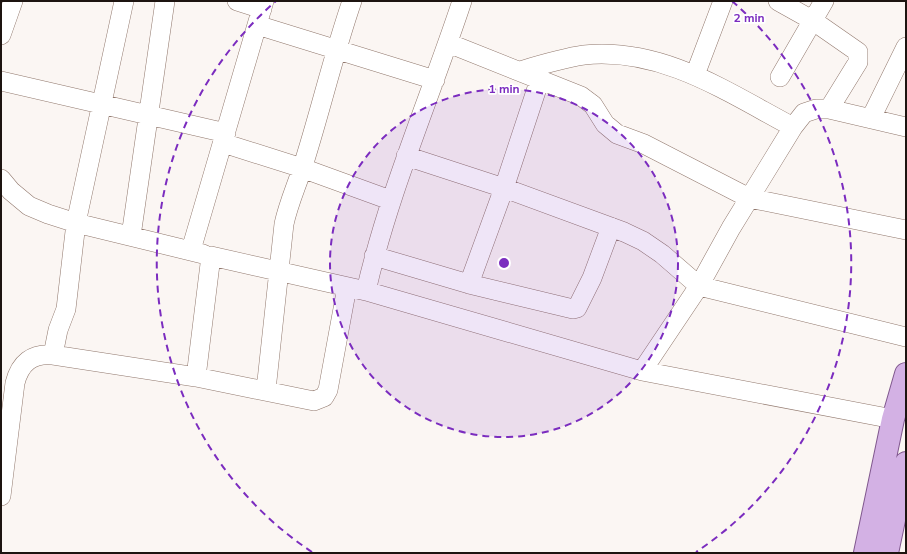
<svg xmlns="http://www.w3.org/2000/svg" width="907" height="554" font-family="'Nunito Sans',sans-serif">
<rect width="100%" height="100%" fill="#fbf6f3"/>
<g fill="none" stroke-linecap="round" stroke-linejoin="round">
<g stroke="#91786d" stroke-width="20">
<path id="minor" d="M237,1L262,9
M778,1L812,20L858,52V62L829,109
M257,25L435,80
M1,35L13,1
M448,43L581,96L593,105L605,124L617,134L644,144L749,198L906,230
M520,71C540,65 563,58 584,55C662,47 727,92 793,127
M695,75L723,1
M780,77L824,1
M1,81L226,133
M871,118L906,47
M223,143L302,168L390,200
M406,156L504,188L624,232L643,241L662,254L699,286L906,337
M1,179L11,191L29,206L48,214L76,223L203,254
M131,236L165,1
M191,250L264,1
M374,256L469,284L573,309L577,308L592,278L611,227
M469,284L504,188L540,79
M366,291L642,371
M53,355L58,330L66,309L76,223L124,1
M196,377L211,256L366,291C389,191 430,98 462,1
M266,390L284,224C288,205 296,187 302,169C320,113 333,56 352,1
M893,419L642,371L699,286L731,228L793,127L804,113L816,109H829L906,127
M1,496L15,383C20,363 32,353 53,355L196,377L314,401L324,397L328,390L347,287"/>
</g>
<g stroke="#80588e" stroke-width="24">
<path id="major" d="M865,553L893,419L906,374
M887,553L906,463"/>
</g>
<use href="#minor" stroke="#fff" stroke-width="19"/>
<use href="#major" stroke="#d3b1e4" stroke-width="22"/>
</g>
<circle cx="504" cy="263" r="174" fill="#7b2cbf" fill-opacity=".12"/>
<g fill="none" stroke="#7b2cbf" stroke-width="2" stroke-dasharray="7 5">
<circle cx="504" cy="263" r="174"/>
<path d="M312 552A347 347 0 0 1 276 1M732 1A347 347 0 0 1 696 552"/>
</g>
<circle cx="504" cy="263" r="6" fill="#7b2cbf" stroke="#fff" stroke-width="2"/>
<g font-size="12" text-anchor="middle" font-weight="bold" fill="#7b2cbf" stroke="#fff" stroke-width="3.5" stroke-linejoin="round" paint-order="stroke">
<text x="749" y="22">2 min</text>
<text x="504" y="93">1 min</text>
</g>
<rect width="907" height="554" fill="none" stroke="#1d1410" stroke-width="4"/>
</svg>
